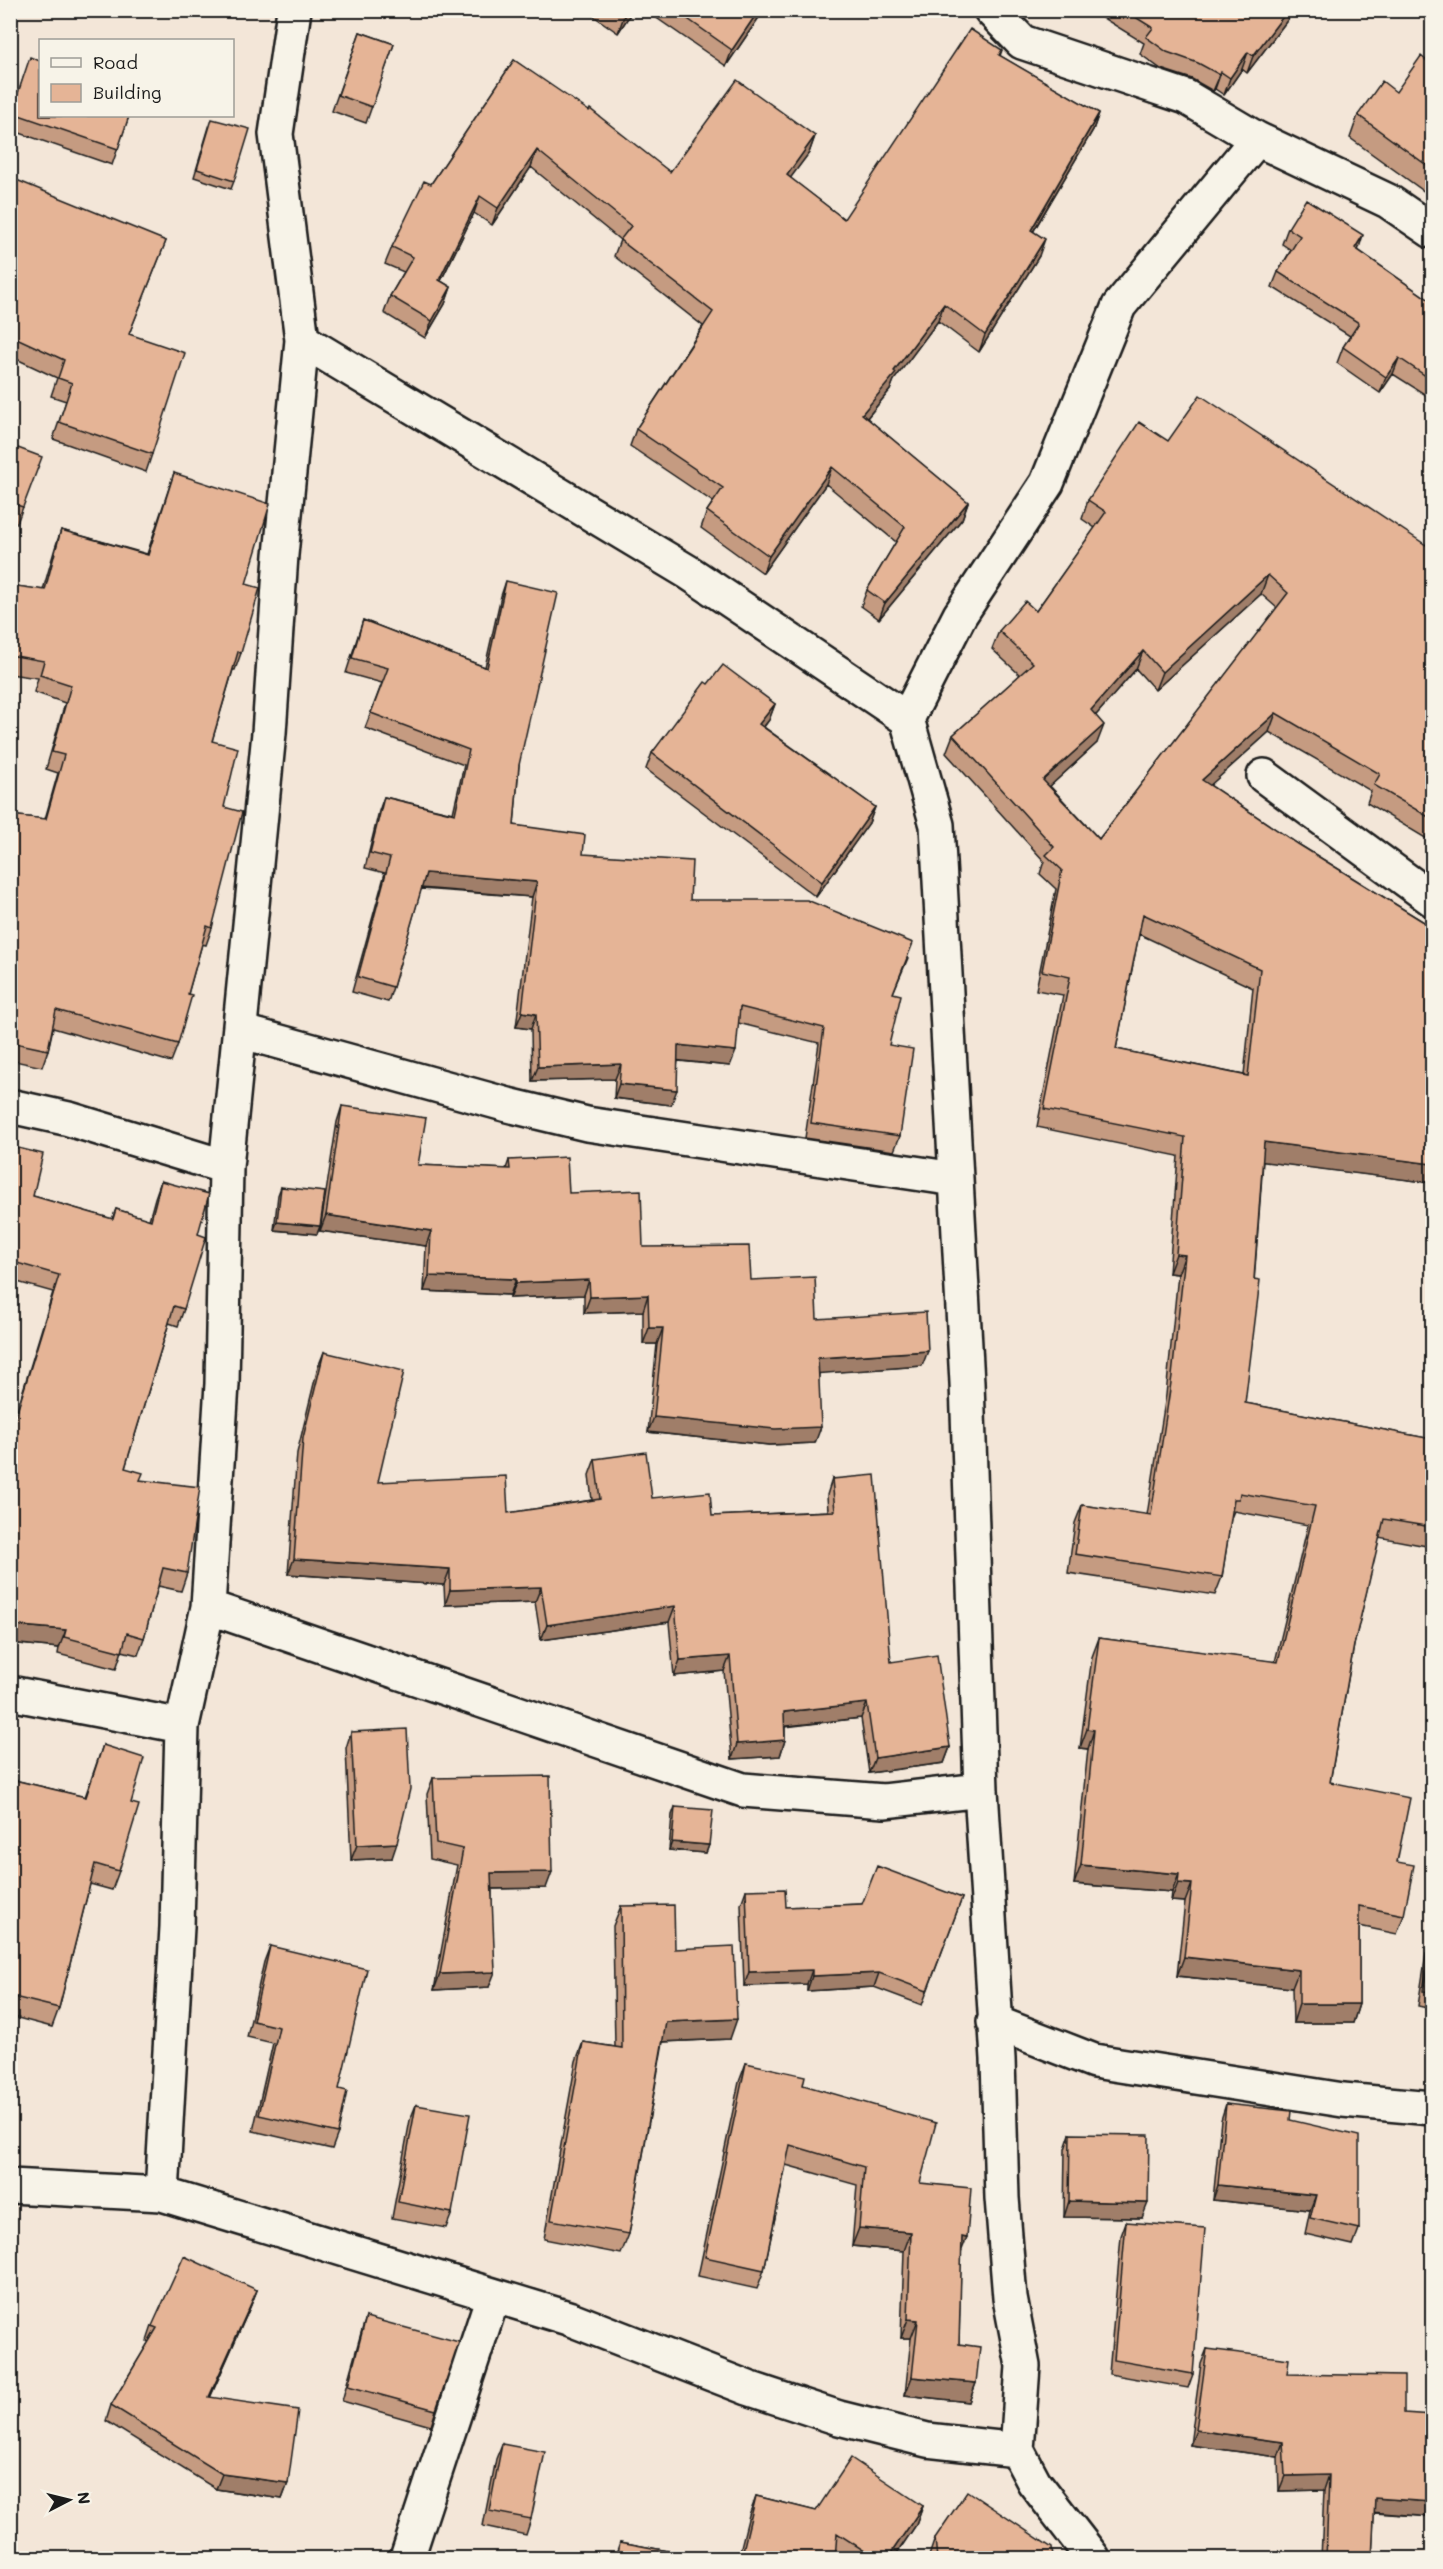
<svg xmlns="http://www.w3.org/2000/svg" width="1443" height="2569" font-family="Mali,sans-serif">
<rect width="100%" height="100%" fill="#f3e6d8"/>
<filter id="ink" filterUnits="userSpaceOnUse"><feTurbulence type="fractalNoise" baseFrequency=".0167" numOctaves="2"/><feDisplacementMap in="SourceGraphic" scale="12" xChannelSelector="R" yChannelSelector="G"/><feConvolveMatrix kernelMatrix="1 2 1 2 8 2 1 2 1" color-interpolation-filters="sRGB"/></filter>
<g filter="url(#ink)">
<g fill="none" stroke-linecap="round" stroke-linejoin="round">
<g stroke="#1c1c1c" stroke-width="38">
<path id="street" d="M991,10L1022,42L1186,97L1257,139L1388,201L1432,231
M302,340L688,572L907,719L937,825L967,1383L981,1790L998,2059L1002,2198L1010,2298L1023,2366L1017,2450L1034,2482L1093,2558
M907,719L960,615L1047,483L1119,306L1257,139
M1264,776L1432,899
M240,1031L508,1105L587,1124L955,1179
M10,1106L69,1119L226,1167
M208,1607L743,1790L884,1801L981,1790
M10,1693L182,1726
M994,2022L1094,2061L1343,2100L1432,2108
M10,2186L162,2194L568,2318L748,2388L839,2418L927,2440L1017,2450
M162,2194L177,1927L182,1726L208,1607L222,1384L226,1167L269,733L281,555L302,340L276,134L294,10
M407,2558L493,2296"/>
</g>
<use href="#street" stroke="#f7f3e8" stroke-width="33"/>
</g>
<path fill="#c59b81" stroke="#1c1c1c" stroke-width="1.5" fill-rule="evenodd" d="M585,10H633L618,33Z
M645,10H764L726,66Z
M1090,10H1295L1247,73L1242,69L1224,95L1215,89L1213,91L1192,79L1161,69L1140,54L1144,43Z
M360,32L394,44L366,123L332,111Z
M1002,50L1000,56L1099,113L1093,130L1033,232L1039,256L979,352L938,321L894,380L890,390L867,418L968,502L962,519L879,619L861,606L867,590L896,542L826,484L763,573L701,528L707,511L713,502L630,446L636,429L703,326L614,256L620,240L531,167L492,225L474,213L441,281L451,287L445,304L425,338L384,313L390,296L404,272L385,264L392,247L431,184L514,60L670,172L815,136L809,153L790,178L844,219Z
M1432,65V197L1350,138L1358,115L1396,92Z
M25,73L129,116L112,165L11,130V115Z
M209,127L234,181L231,189L194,177Z
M10,188L166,241L129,334L152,454L146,472L53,439L66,401L51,396L57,378L10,356Z
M1288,228L1358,250L1432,302V399L1393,374L1380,393L1337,363L1343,347L1350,336L1272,287L1278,272L1291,250L1282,244Z
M1168,441L1426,545L1432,536V842L1367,803L1371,791L1269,732L1210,785L1298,844L1432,927V1183L1263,1161L1245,1403L1432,1439V1547L1379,1537L1354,1645L1330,1782L1397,1862L1404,1915L1397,1934L1359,1926V2004L1353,2023H1293L1292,1988L1177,1976L1185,1902L1171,1901L1172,1892L1074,1884L1088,1749L1080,1748L1092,1657L1099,1638L1275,1662L1308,1525L1234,1511L1231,1518L1222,1577L1215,1595L1068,1573L1075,1523L1082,1505L1147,1515L1166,1395L1178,1274L1169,1273L1178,1156L1037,1127L1063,995L1036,990L1056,889L1040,874L1044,861L946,753L953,735L1020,675L992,649L999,631L1036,611L1095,528L1082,519L1088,500ZM1261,594L1277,608L1099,839L1050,786L1097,743L1095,716L1136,669L1155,690ZM1139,934L1253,988L1244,1075L1116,1049Z
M10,445L23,507L17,523L10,520Z
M174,473L246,584L241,653L235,670H233L212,741L224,807L212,928L206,945L202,944L188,994L178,1044L171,1062L53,1028L48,1050L42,1067L10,1060V815L45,819L58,773L46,769L65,703L34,692L38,678L10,674V585L43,590L55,548L61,530L147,554Z
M506,581L519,765L514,825L690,900L908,958L893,993L889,1045L900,1136L894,1151L805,1138L819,1043L738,1023L730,1066L678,1061L671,1105L614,1098L615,1079L532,1081L531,1029L516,1027L532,897L421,889L393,987L388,1002L352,992L385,873L365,868L379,811L384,797L453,813L464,765L365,728L382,683L346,673L363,620L485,667L501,596Z
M708,684L775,704L769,720L764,727L875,807L869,823L816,897L646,769L652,753Z
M342,1106L418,1165L506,1169L509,1160L569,1193L643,1247L751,1280L817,1319L922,1366L819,1373L815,1443L769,1445L648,1432L657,1344H643V1311L584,1313V1295L510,1298V1295L424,1291L426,1246L320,1231L337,1122Z
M10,1146L33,1196L112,1219L116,1209L149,1220L155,1198L161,1181L198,1234L184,1309L178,1326L169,1323L125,1468L140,1480L187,1573L181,1591L158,1586L144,1638L138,1655L122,1651L116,1669L58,1654L59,1648L10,1643V1433L53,1292L10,1280Z
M281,1187L320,1226L317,1234L274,1230L278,1195Z
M324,1352L378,1482L508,1513L592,1500L589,1475L595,1459L652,1498L712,1516L828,1511L827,1495L832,1479L891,1662L950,1747L944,1763L869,1773L861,1718L785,1727V1740L780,1756L732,1759L724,1671L674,1676L669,1622L541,1640L535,1602L445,1605L444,1585L288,1574L297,1453L318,1367Z
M351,1732L392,1858L351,1860L346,1748Z
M103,1745L131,1803L119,1871L112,1890L90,1884L59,2008L52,2027L10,2016V1779L85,1797Z
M433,1778L546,1888L492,1889L489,1987L434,1990L457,1865L430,1859L427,1794Z
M675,1807L709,1845L706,1853L669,1850L672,1815Z
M746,1890L786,1907L862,1904L962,1898L922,2005L874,1987L807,1991V1984L744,1986L741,1904Z
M621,1906L675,1949L730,2039L663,2042L629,2234L621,2254L544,2239L576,2061L583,2042L615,2047L613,1926Z
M1432,1938V2009L1418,2006L1426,1954Z
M270,1946L338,2133L332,2149L253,2131L273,2043L247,2037L264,1962Z
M746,2063L803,2085L920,2183L961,2251L959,2344L976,2383L969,2402L905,2395L911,2338H901L904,2251L852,2246L857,2185L786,2165L764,2270L757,2289L698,2276L739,2082Z
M1226,2104L1290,2120L1359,2229L1353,2245L1305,2234L1310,2210L1213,2200L1221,2120Z
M416,2105L452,2213L446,2228L392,2218L410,2120Z
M1070,2134L1142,2218L1064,2217L1065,2149Z
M1126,2222L1193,2374L1188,2388L1109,2374L1121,2236Z
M257,2290L251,2305L210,2398L288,2483L282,2499L216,2489L106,2421L111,2405L149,2342L147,2341L152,2326Z
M366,2317L436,2410L431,2426L342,2401L361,2333Z
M1207,2349L1404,2413L1432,2517L1374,2513L1372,2559H1321L1324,2490L1279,2491L1278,2457L1190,2445L1201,2364Z
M502,2444L531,2519L526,2535L483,2526L496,2459Z
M756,2496L816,2511L923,2506L916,2525L893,2559H840L835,2555V2559H738L749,2515Z
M935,2538L1053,2559H928Z
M620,2542L711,2559H614Z"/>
<path fill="#a07e69" stroke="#1c1c1c" stroke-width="1.5" d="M628,10H633L618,33L624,16Z
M759,10H764L726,66L732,50Z
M1288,10H1295L1247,73L1253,56Z
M1248,52L1242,69L1224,95L1230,78Z
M1221,72L1215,89L1213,91L1220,75Z
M1099,113L1093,130L1024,247L1031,230Z
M815,136L809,153L780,192L787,175Z
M537,150L531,167L492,225L498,208Z
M480,196L474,213L433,297L439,280Z
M1363,235L1358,251L1355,248Z
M1045,239L1039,256L979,352L985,335Z
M451,287L445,304L425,338L432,321Z
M944,304L938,321L894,380L890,390L856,431L862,414Z
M1399,358L1393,374L1380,393L1386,377Z
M832,467L826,484L763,573L769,556Z
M968,502L962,519L879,619L885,603Z
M1268,575L1261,594L1155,690L1162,672Z
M1143,651L1136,669L1084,729L1091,710Z
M775,704L769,720L754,739L759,724Z
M1276,713L1269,732L1195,799L1202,780Z
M1104,725L1097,743L1037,798L1043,780Z
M875,807L869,823L816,897L822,882Z
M426,873L537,882L532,897L420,888Z
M522,1012L536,1014L531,1029L516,1027Z
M678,1045L736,1051L730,1066L673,1060Z
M621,1064L615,1079L532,1081L538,1067Z
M619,1084L677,1090L671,1105L614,1098Z
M1264,1142L1432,1164V1183L1257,1161Z
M326,1215L431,1231L426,1246L320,1231Z
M277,1222L320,1226L317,1234L274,1230Z
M1176,1254L1185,1255L1178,1274L1169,1273Z
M429,1276L516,1279L510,1295L424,1291Z
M589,1280L584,1295L510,1298L516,1283Z
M648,1295L643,1311L584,1313L590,1297Z
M649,1328H663L657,1344H643Z
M928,1351L922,1366L813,1374L818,1358Z
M654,1417L821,1427L815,1443L769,1445L648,1432Z
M294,1559L450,1569L444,1585L288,1574Z
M541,1587L535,1602L445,1605L450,1590Z
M675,1606L669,1622L541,1640L547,1625Z
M10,1625L66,1630L59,1648L10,1643Z
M730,1656L724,1671L674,1676L680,1660Z
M867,1703L861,1718L778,1727L784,1712Z
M1087,1729L1094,1730L1088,1749L1080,1748Z
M785,1740L780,1756L732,1759L737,1744Z
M950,1747L944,1763L869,1773L875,1758Z
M672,1842L709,1845L706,1853L669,1850Z
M397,1843L392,1858L351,1860L357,1845Z
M1081,1865L1179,1874L1172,1892L1074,1884Z
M552,1872L546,1888L486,1889L491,1873Z
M1178,1883L1192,1884L1185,1902L1171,1901Z
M1184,1957L1299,1970L1292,1988L1177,1976Z
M812,1970L807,1984L744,1986L749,1972Z
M495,1972L489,1987L434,1990L440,1974Z
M879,1973L874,1987L807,1991L812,1976Z
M1299,2004H1359L1353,2023H1293Z
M737,2019L730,2039L659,2042L666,2022Z
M1218,2185L1316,2195L1310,2210L1213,2200Z
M1069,2201L1148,2203L1142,2218L1064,2217Z
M859,2228L911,2232L904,2251L852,2246Z
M962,2236L967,2237L960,2255Z
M257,2290L251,2305L203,2413L209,2397Z
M908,2319L918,2320L911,2338H901Z
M912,2377L976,2383L969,2402L905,2395Z
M1196,2430L1283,2442L1278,2457L1190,2445Z
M222,2474L288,2483L282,2499L216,2489Z
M1329,2475L1324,2490L1279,2491L1285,2476Z
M1375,2498L1432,2502V2517L1370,2512Z
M923,2506L916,2525L893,2559H887Z"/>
<path fill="#e5b496" stroke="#1c1c1c" stroke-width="1.5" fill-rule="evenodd" d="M616,10H628L624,16Z
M675,10H759L732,50Z
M1124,10H1288L1253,56L1248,52L1230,78L1221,72L1220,75L1198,63L1167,52L1146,37L1153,28Z
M970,29L1002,50L999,55L1099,113L1031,230L1045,239L985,335L944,304L894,371L896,373L862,414L968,502L885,603L867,590L905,527L832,467L769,556L707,511L723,488L636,429L713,312L620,240L631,226L537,150L498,208L480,196L439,280L451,287L432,321L390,296L413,257L392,247L424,181L431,184L514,60L589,111L590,109L670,172L737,80L815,136L787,175L844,219Z
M360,32L394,44L372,107L338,95Z
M1421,56L1432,65V169L1358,115L1382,81L1396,92Z
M30,57L40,61V116H129L118,149L16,114V99Z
M212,119L250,129L234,181L197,169Z
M14,179L166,241L129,334L185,353L152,454L59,422L72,383L58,378L64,360L10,335V188Z
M1306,199L1363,235L1355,248L1432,302V380L1399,358L1386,377L1343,347L1359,323L1278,272L1300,236L1288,228Z
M1200,395L1426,545L1432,536V819L1374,785L1380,774L1276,713L1202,780L1298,844L1432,927V1164L1264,1142L1254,1279L1260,1280L1245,1403L1432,1439V1527L1384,1519L1354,1645L1330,1782L1410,1798L1397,1862L1414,1865L1404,1915L1359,1906V2004H1299V1970L1184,1957L1192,1884L1178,1883L1179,1874L1081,1865L1094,1730L1087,1729L1099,1638L1278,1662L1315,1506L1240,1493L1239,1499H1234L1222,1577L1075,1554L1082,1505L1151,1515L1172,1376L1185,1255L1176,1254L1185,1137L1044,1109L1070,977L1042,971L1062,870L1046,855L1054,847L953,735L1033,663L999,631L1025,601L1036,611L1106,512L1088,500L1139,422L1168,441ZM1268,575L1288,593L1099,839L1043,780L1104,725L1091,710L1143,651L1162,672ZM1143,914L1260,969L1248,1076L1116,1049Z
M10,445L42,457L23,507L10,503Z
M174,473L270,504L246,584L260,588L241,653L238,652L212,741L238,748L224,807L242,812L212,928L207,926L188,994L192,995L178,1044L56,1010L48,1050L10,1042V815L46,819L64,755L52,752L71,685L40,675L44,661L10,655V585L45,590L61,530L148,555Z
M506,581L558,593L519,765L514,825L585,835L583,854L692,861L690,900H807L913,943L893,993L901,995L889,1045L913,1049L900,1136L811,1123L824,1028L740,1007L736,1051L678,1045L677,1090L619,1084L621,1064L538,1067L536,1014L522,1012L537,882L426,873L393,987L358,977L390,858L370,853L384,797L455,814L469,750L371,713L388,668L352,658L363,620L487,668Z
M723,665L775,704L759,724L875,807L822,882L652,753L705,682L708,684Z
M342,1106L426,1118L418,1165L510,1169L509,1160L567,1157L569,1193L641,1190L643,1247L749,1246L751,1280L815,1277L817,1319L926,1312L928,1351L818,1358L821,1427L775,1429L654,1417L663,1328H649L648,1295L590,1297L589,1280L516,1283V1279L429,1276L431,1231L326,1215Z
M10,1146L43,1154L33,1196L113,1219L116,1209L151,1220L161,1181L209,1194L198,1234L206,1237L184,1309L174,1306L125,1468L143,1473L140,1480L200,1487L187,1573L163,1568L144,1638L127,1633L122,1652L64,1637L66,1630L10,1625V1435L59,1275L10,1261Z
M281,1187L325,1192L320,1226L277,1222Z
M324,1352L404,1371L378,1482L506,1476L508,1513L600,1499L595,1459L646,1452L652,1498L710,1492L712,1516L835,1511L832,1479L875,1475L891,1662L937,1655L950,1747L875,1758L867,1703L784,1712L785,1740L737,1744L730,1656L680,1660L675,1606L547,1625L541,1587L450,1590V1569L294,1559L303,1438Z
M407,1729L410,1789L397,1843L357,1845L351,1732Z
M103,1745L144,1758L131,1803L139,1805L119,1871L95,1864L59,2008L10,1996V1779L86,1797Z
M550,1776L552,1872L491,1873L495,1972L440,1974L463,1849L436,1843L433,1778Z
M675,1807L713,1810L709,1845L672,1842Z
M877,1866L962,1898L927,1991L879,1973L812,1976V1970L749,1972L746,1890L785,1889L786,1907L862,1904Z
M674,1905L675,1949L734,1946L737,2019L666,2022L629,2234L551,2220L583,2042L622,2048L621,1906Z
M1432,1938V1992L1423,1991Z
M270,1946L367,1969L339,2089L347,2091L338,2133L259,2115L279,2027L253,2021Z
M746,2063L805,2076L803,2085L936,2123L920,2183L971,2188L967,2237L962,2236L959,2344L980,2347L976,2383L912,2377L918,2320L908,2319L911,2232L859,2228L864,2167L790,2145L764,2270L705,2257Z
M1226,2104L1291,2111L1290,2120L1359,2136V2229L1310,2218L1316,2195L1218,2185Z
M416,2105L470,2114L452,2213L398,2202Z
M1070,2134L1149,2135L1148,2203L1069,2201Z
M1126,2222L1205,2228L1193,2374L1114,2360Z
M184,2256L257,2290L209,2397L298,2410L288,2483L222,2474L111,2405L157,2328L152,2326Z
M366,2317L459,2342L436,2410L348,2386Z
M1207,2349L1289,2359L1287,2374L1404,2376V2413L1432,2415V2502L1375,2498L1372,2559H1326L1329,2475L1285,2476L1283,2442L1196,2430Z
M502,2444L545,2452L531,2519L489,2511Z
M851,2458L923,2506L887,2559H877L837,2533L835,2559H741L756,2496L816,2511Z
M967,2491L1052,2548L1053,2559H937L935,2538Z
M620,2542L711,2559H617Z
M10,2551L24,2559H10Z"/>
</g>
<rect width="1443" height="2569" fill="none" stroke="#f7f3e8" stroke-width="36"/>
<rect x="18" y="18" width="1407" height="2533" fill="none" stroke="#1c1c1c" stroke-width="2" filter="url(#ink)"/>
<rect x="39" y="39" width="195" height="78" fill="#f7f3e8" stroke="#9f9d96" stroke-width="1.5"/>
<rect x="51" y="58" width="30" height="9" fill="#f7f3e8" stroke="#9f9d96" stroke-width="1.5"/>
<text x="93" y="69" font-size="18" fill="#1c1c1c">Road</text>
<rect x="51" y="84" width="30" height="18" fill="#e5b496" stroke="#9f9d96" stroke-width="1.5"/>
<text x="93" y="99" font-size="18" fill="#1c1c1c">Building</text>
<g transform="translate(69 2500) rotate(83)" stroke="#f7f3e8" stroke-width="4.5" paint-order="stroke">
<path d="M0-4.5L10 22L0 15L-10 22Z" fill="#1c1c1c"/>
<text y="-9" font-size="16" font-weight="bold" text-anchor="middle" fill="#1c1c1c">N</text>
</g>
</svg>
